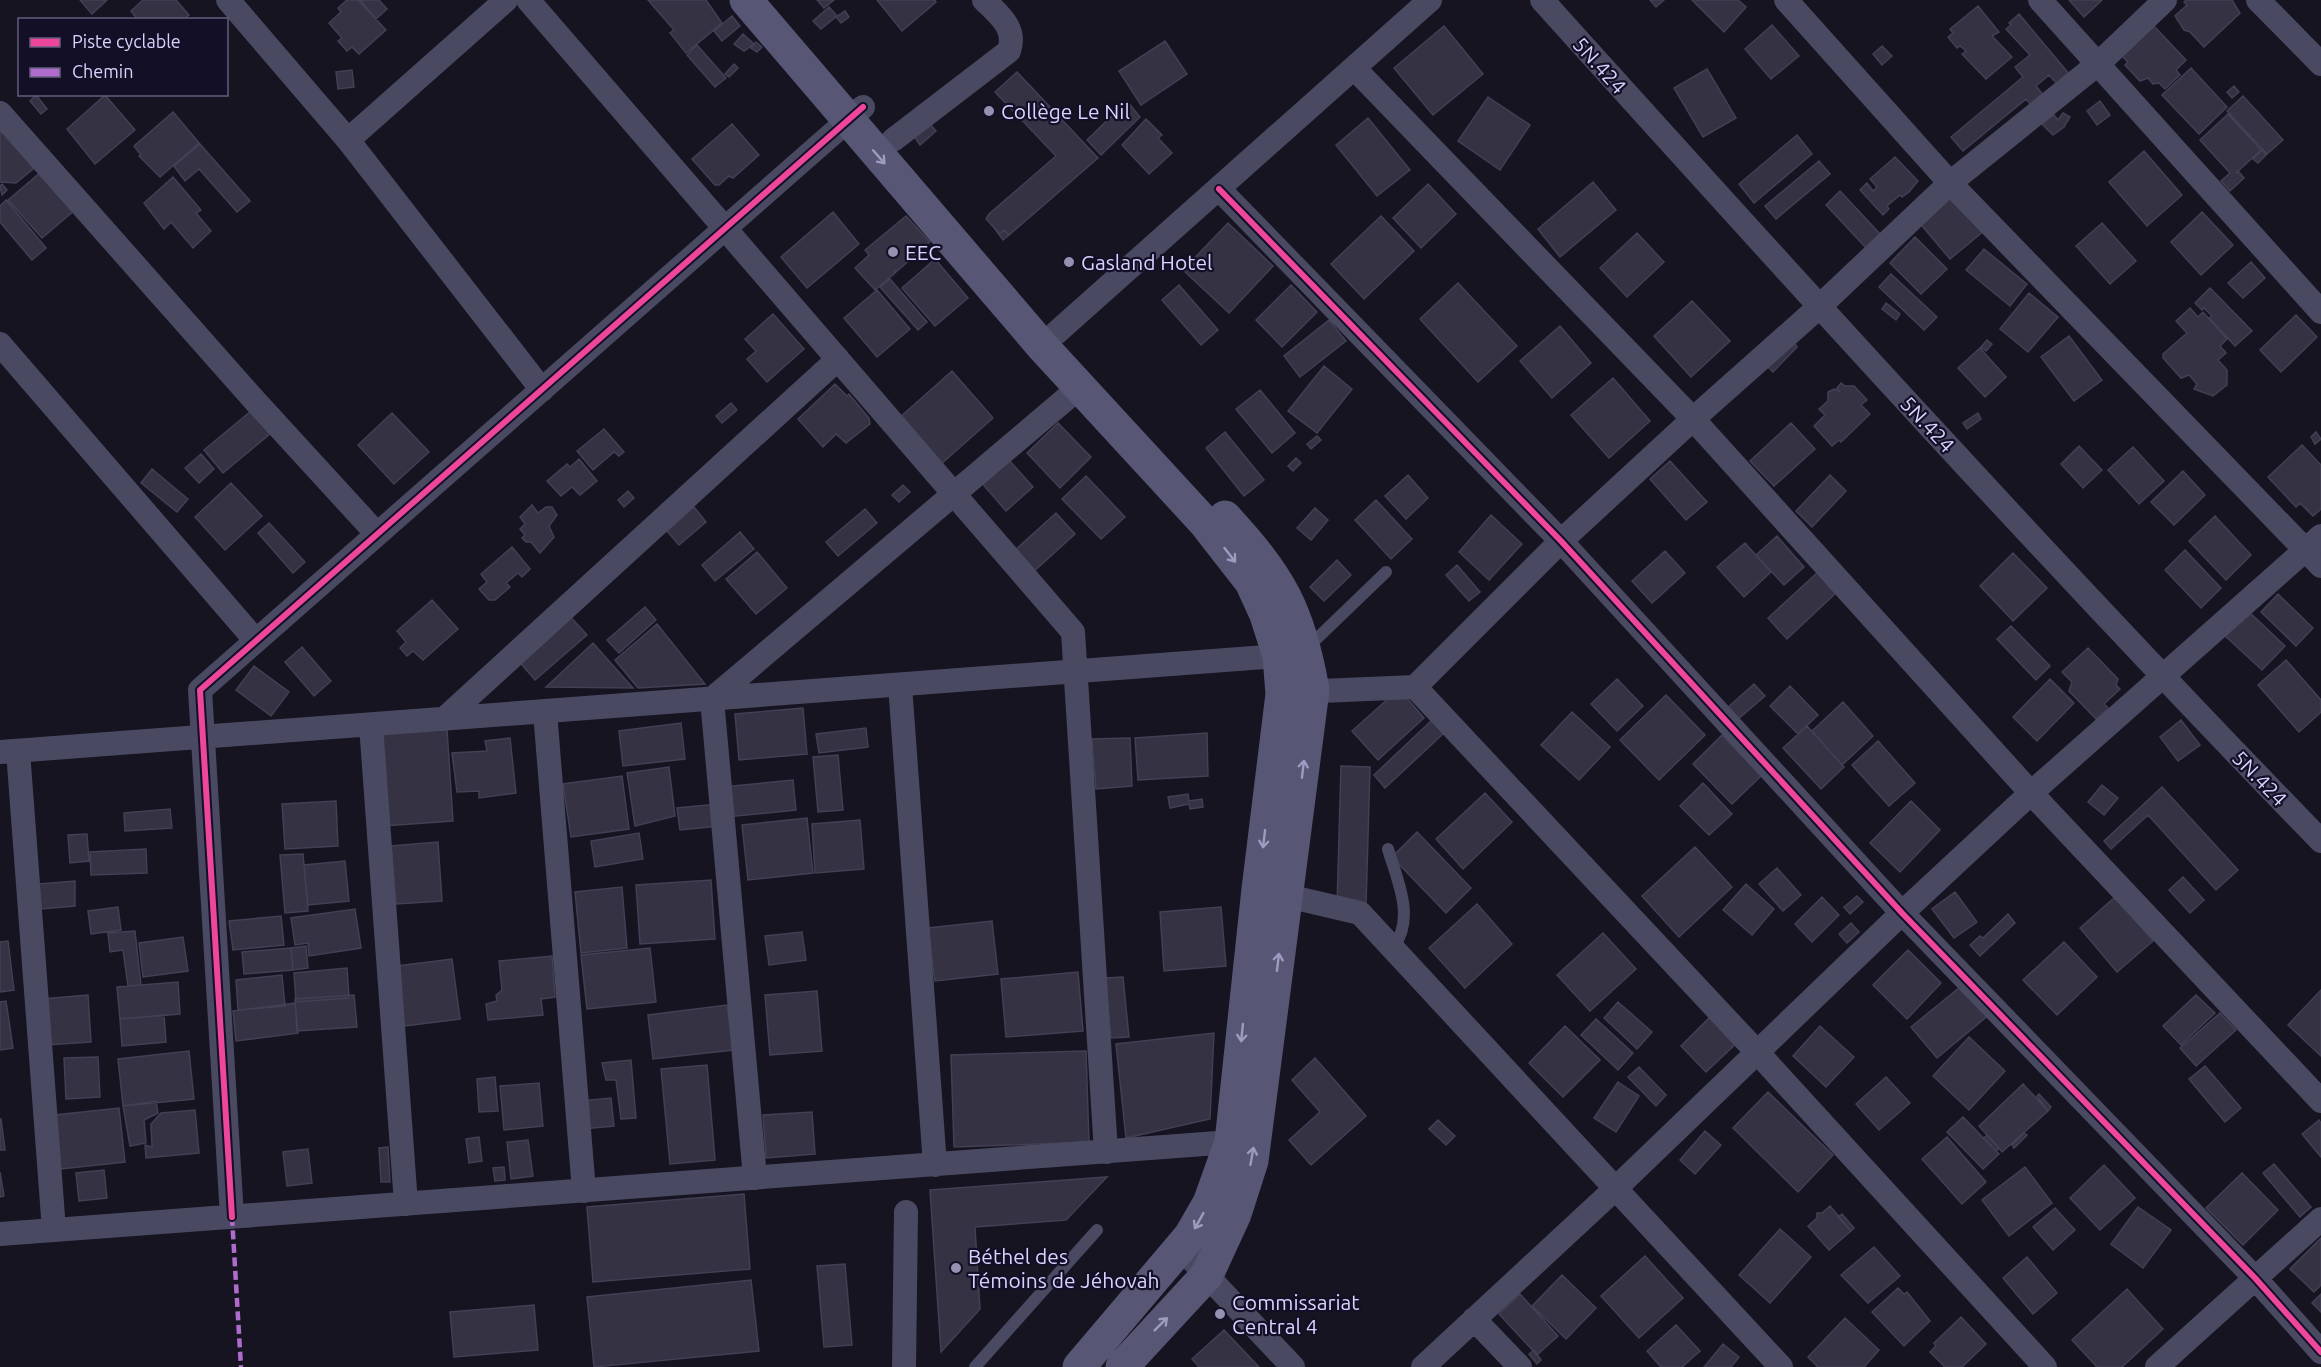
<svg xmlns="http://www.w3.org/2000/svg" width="2321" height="1367" font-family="Ubuntu,sans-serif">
<rect width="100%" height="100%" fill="#161421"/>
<path fill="#343243" stroke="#433f54" stroke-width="1.5" d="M80,0H107L92,14Z
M143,0H176L189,15L184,20H138L131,11Z
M347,0H358L386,30L359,54L352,47L347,51L338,41L342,38L329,23L341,12L338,8Z
M360,0H379L387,9L376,19Z
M648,0H706L722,23L686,53L670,33L674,30Z
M817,0H834L824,8Z
M877,0H935L936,2L902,31Z
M1650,0H1664L1656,7Z
M1692,0H1738L1746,7L1724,32Z
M2069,0H2102L2084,17Z
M2186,0H2232L2240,13L2204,47L2190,32L2184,30L2175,16L2187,5L2184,2Z
M1978,6L1999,32L1992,36L2012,57L1986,79L1962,54L1966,51L1964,49L1960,46L1957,48L1948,37L1953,33L1950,29Z
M829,7L837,16L821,29L813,21Z
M845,11L849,17L841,23L836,17Z
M2019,14L2070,75L2058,85L2049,75L2036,86L2044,96L2032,106L2026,99L1963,151L1951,137L2023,77L2015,67L2030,55L2006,29L2011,25L2009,23Z
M732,16L740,26L722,41L714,31Z
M2151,23L2186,60L2176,70L2180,75L2165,89L2159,83L2153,84L2148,78L2140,81L2125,65L2128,62L2122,56Z
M1772,25L1799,56L1771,79L1745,49Z
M1444,26L1483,74L1433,115L1394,68Z
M743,34L754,44L744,51L734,44Z
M1165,41L1187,74L1141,105L1119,71Z
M756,42L762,47L757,52L751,48Z
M697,45L726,78L715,87L687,55Z
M1882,46L1892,56L1882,65L1873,54Z
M734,64L738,68L729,77L725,74Z
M2191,68L2227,107L2199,134L2162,95Z
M1707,69L1736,118L1703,137L1674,88Z
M352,70L354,87L338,89L336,72Z
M1017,72L1098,158L1009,235L1004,230L1000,234L986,219L989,214L1056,156L995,92Z
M2234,86L2239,92L2232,98L2227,92Z
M36,95L47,109L41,114L30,101Z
M105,95L135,130L95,164L67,129Z
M2243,96L2283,140L2267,154L2227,111Z
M1488,97L1530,125L1500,170L1458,141Z
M1127,101L1140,117L1101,155L1087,140Z
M2100,101L2110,115L2097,125L2087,111Z
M173,112L199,143L160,177L139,156L141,155L134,146Z
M2063,113L2070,117L2064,127L2053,135L2042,124L2054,115L2058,120Z
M2228,114L2261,150L2236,173L2239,172L2244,178L2230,191L2221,181L2230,173L2200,140Z
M1368,118L1410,170L1377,196L1336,145Z
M1146,119L1162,135L1158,138L1172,153L1149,174L1122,145Z
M732,124L759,155L733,178L729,176L719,185H715L692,159Z
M930,124L936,131L920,145L914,136Z
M0,131L39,164L16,183L0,182Z
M1797,135L1812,154L1754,203L1739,184Z
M200,144L250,201L237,212L199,169L185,181L174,166Z
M2262,150L2266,155L2258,163L2253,159Z
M2144,151L2182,195L2147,226L2109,182Z
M1895,157L1918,181L1909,192L1902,197L1900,195L1887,206L1889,209L1883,215L1860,190L1867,183L1873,191L1877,187L1870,179Z
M1819,161L1830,174L1776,219L1765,206Z
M42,171L75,210L42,238L8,200Z
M173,177L201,210L196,213L211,231L193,248L171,222L164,229L144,203Z
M1593,182L1616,210L1560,257L1538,229Z
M2,184L7,190L2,195L0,186Z
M1428,184L1456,214L1421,248L1393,218Z
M1840,191L1882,236L1867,249L1826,205Z
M1951,191L1984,231L1950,259L1917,220Z
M6,200L46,248L32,260L0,222V206Z
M833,212L859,244L807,288L781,257Z
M2202,212L2233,245L2201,275L2171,242Z
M906,216L930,242L896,272L894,270L895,273L875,290L855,268L869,255L865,250Z
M1381,216L1414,251L1364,299L1331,264Z
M1228,223L1273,266L1229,313L1183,270Z
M2102,223L2136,261L2110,284L2076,246Z
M992,225L1000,234L1004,230L1009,235L1003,240Z
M1637,233L1664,262L1627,297L1600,268Z
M1915,237L1947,269L1921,294L1890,263Z
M1984,249L2027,284L2010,306L1966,270Z
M935,259L968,298L935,326L902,288Z
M2251,262L2265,278L2243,298L2228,283Z
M1891,274L1937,317L1924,330L1879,287Z
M890,279L927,322L918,330L880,287Z
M1458,283L1517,346L1478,382L1420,319Z
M1179,285L1218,330L1201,345L1162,300Z
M1291,285L1317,312L1282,347L1256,320Z
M2210,288L2252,331L2235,346L2209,318L2212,316L2204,308L2202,310L2195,303Z
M877,290L910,329L877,357L844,318Z
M2029,293L2058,317L2028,352L2000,329Z
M1692,301L1730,341L1691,377L1654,336Z
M1886,303L1900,314L1896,320L1882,309Z
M2190,308L2198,317L2203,312L2227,339L2220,346L2226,353L2218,360L2227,370V385L2213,396L2194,389L2197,384L2189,375L2181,378L2163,358V354L2187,333L2176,321Z
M773,314L804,349L767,382L747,359L756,351L745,339Z
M2296,315L2317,337L2281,372L2260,350Z
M1329,320L1346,341L1300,377L1284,356Z
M1560,326L1591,363L1552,398L1520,361Z
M2069,336L2102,380L2074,401L2041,357Z
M1987,340L1992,344L1986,351L1981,347Z
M1793,341L1797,347L1773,372L1768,367Z
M1980,348L2006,377L1985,397L1958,368Z
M1324,366L1352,389L1317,433L1288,411Z
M952,371L993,418L940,465L899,418Z
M1613,378L1650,421L1609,458L1571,415Z
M1841,383L1845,386H1854L1867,400L1861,405L1870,414L1841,442L1839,440L1832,446L1814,426L1825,415L1819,409L1828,401V392L1834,389L1839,391L1837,388Z
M835,384L847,396L849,394L869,418L870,424L846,443L836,434L823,447L798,419Z
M1260,390L1295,433L1272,453L1236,409Z
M731,403L737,410L722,423L716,416Z
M251,411L270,434L223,473L204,450Z
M392,413L429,452L394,484L358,445Z
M1978,413L1981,419L1967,429L1963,423Z
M1058,423L1091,457L1060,488L1027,453Z
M1791,423L1815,449L1774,486L1750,461Z
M604,429L624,452L619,456L614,452L593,470L577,451Z
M1225,432L1264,480L1244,496L1206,448Z
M2316,432L2321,439L2315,444L2311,437Z
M1317,436L1321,440L1311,449L1307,444Z
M2302,445L2321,465V509L2313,516L2300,503L2296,507L2268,477Z
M2079,446L2102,470L2083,488L2061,464Z
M2133,447L2164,481L2139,504L2108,470Z
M201,454L214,469L199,483L185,468Z
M1296,458L1301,463L1293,471L1288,466Z
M579,459L597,481L580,495L572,487L561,496L547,481L567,464L570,467Z
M1008,459L1033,487L1006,511L981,482Z
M1670,461L1707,502L1686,520L1650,479Z
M152,469L188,499L177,512L141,483Z
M2183,471L2205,495L2174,525L2151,502Z
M1408,475L1428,498L1406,519L1385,496Z
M1830,475L1846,491L1812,527L1796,511Z
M1086,476L1125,517L1101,539L1062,499Z
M231,483L262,516L225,550L195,517Z
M903,485L910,492L899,502L892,495Z
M628,491L634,498L624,507L618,500Z
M1376,500L1412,539L1391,559L1355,520Z
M532,505L538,513L546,507H552L557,515L549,526L554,537L540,553L531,542H526L522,538L525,535L520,529L525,524L520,517Z
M694,507L706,522L679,545L667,531Z
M1315,508L1328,520L1311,540L1297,528Z
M865,509L877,523L838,556L826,542Z
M1056,513L1075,534L1031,574L1012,553Z
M1491,515L1522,544L1489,580L1459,552Z
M2215,516L2251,555L2226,580L2189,541Z
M269,523L305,562L293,573L258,533Z
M740,532L754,549L715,581L702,565Z
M1777,536L1804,567L1784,585L1756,555Z
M1745,543L1771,572L1744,597L1717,567Z
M512,547L530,569L522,577L518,573L506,583L510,587L495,600H489L479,589L487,582L481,574Z
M2185,550L2221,588L2201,608L2165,570Z
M1665,551L1685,573L1652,603L1632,581Z
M757,552L787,588L756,614L726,579Z
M2013,553L2047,588L2013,621L1980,586Z
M1337,560L1351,575L1324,601L1310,587Z
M1457,565L1480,592L1469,601L1446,575Z
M1818,572L1836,593L1787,639L1768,618Z
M2278,594L2313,628L2296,646L2261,612Z
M432,600L458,629L423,660L413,651L407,656L400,648L406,642L397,631Z
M645,607L656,620L619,653L607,640Z
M2246,609L2285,646L2262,670L2223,634Z
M568,614L587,635L535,680L517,659Z
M657,624L705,684L638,688L615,660Z
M2011,626L2050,666L2036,680L1997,639Z
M593,643L633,688L546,687Z
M302,647L331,681L314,696L285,662Z
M2088,648L2118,679L2116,685L2120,689L2104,704L2108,708L2096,719L2069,691L2072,682L2062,672Z
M2286,660L2321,700V712L2299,732L2258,685Z
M254,666L289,692L271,716L236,690Z
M1617,679L1643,706L1617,731L1591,704Z
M2050,679L2074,703L2037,741L2013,717Z
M1754,684L1765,696L1737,720L1727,708Z
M1790,686L1818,715L1798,734L1770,706Z
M1399,689L1424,718L1378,760L1352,731Z
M1666,695L1705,735L1659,780L1620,740Z
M1843,702L1873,736L1842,765L1812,731Z
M803,708L807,754L739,760L735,714Z
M1572,712L1610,747L1579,780L1541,745Z
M1432,720L1444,733L1385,788L1374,775Z
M2181,720L2200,745L2178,761L2160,737Z
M681,723L685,759L623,766L619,731Z
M1807,726L1844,767L1821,789L1783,748Z
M866,728L868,747L819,753L816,734Z
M447,729L453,821L383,826L377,734Z
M1207,733L1208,776L1138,780L1135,738Z
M1722,735L1761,776L1732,804L1693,764Z
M510,738L516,793L479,798V791L457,792L452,753L487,751L485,741Z
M1130,738L1132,786L1096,789L1092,739Z
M1878,741L1915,783L1889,806L1852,765Z
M838,755L843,810L818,812L813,757Z
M1341,766L1370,767L1366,906H1337Z
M669,767L675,816L635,826L627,773Z
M622,776L629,829L571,837L563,784Z
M793,780L796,810L726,817L723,787Z
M1703,783L1732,814L1709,835L1680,806Z
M2102,785L2118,798L2104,815L2088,802Z
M2162,787L2238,870L2216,890L2148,815L2111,849L2104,841Z
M1485,793L1512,822L1463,869L1436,839Z
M1188,794L1189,801L1202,799L1203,807L1190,809L1189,804L1170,808L1168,797Z
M336,801L338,846L285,849L282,804Z
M1911,801L1940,830L1900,872L1870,843Z
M717,804L719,826L680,830L677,808Z
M170,809L172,828L125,831L124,813Z
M807,818L813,873L748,880L742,825Z
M860,820L864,869L815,873L812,824Z
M1417,832L1471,888L1446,913L1392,857Z
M639,833L643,859L595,867L591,841Z
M87,834L89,861L70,863L68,835Z
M438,842L442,901L396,904L391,846Z
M1695,847L1732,887L1679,937L1642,896Z
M146,849L147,873L91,875L90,852Z
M303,854L308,911L285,913L280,855Z
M345,861L349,901L308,905L304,865Z
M1777,868L1801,895L1783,911L1759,884Z
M2183,877L2204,900L2190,913L2169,890Z
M711,880L715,939L640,944L636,885Z
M75,881V906L41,909L39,884Z
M1746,884L1774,909L1752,935L1723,910Z
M622,887L627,948L581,953L575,892Z
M1955,892L1977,922L1954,938L1932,909Z
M1857,896L1863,902L1850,914L1844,907Z
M1822,897L1839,915L1812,942L1795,924Z
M2115,897L2153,941L2117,972L2080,928Z
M1477,904L1512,944L1465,988L1429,948Z
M118,907L121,930L91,934L88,911Z
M1221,907L1226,966L1164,971L1160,912Z
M355,909L361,948L309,956L308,943L295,945L291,918Z
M2008,914L2015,923L1980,956L1970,945L1980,936L1983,938Z
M281,916L284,945L233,950L229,921Z
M992,921L998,974L935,981L928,928Z
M1851,923L1859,932L1847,943L1839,934Z
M135,931L141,985L128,986L123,950L110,952L108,933Z
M802,932L806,960L769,965L765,936Z
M1603,933L1636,969L1590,1011L1557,975Z
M183,937L188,971L143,977L139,943Z
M8,941L14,990L0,992V942Z
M2064,942L2097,977L2057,1015L2023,980Z
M306,946L308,968L293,970L291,948Z
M291,948L293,970L244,974L242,952Z
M650,948L656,1002L587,1009L581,955Z
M1908,950L1941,983L1907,1019L1873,985Z
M552,956L555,997L541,999L543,1015L488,1020L486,1004L497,1001L496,995L502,990L499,961Z
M452,959L460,1019L397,1027L389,967Z
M347,968L349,998L296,1002L294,973Z
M1078,972L1083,1031L1006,1037L1001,979Z
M282,975L285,1006L238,1010L236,980Z
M1123,977L1129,1037L1111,1038L1105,978Z
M178,982L180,1014L120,1019L117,987Z
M1965,983L1990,1014L1937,1058L1911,1027Z
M2321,990V1056L2288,1025Z
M817,991L822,1051L770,1055L765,995Z
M88,995L91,1042L46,1045L42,999Z
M354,995L357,1027L297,1031L295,999Z
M2196,995L2215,1013L2181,1045L2163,1026Z
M6,1001L13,1048L0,1050V1002Z
M1618,1002L1652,1032L1637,1049L1604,1018Z
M295,1003L298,1033L236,1041L233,1011Z
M727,1005L733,1050L653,1059L648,1015Z
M1715,1012L1741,1039L1706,1072L1681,1046Z
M2220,1013L2236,1030L2196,1066L2180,1048Z
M164,1015L166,1042L122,1046L120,1019Z
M1596,1019L1633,1053L1618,1070L1581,1035Z
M1565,1026L1600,1060L1563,1097L1529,1063Z
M1820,1026L1854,1057L1826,1087L1793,1056Z
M1214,1033L1210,1119L1126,1138L1116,1044Z
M1969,1037L2005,1071L1969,1110L1933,1076Z
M189,1051L194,1099L123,1106L118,1059Z
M1086,1051L1089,1142L954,1147L951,1055Z
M98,1057L100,1097L66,1099L64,1058Z
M1315,1058L1366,1116L1311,1165L1289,1140L1320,1112L1292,1080Z
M631,1060L636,1118L621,1119L616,1080H606L602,1063Z
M707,1065L715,1160L670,1164L661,1069Z
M2205,1066L2241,1108L2225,1122L2189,1079Z
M1639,1067L1666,1095L1656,1106L1628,1077Z
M495,1077L498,1111L479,1112L477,1079Z
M1886,1077L1910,1103L1879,1130L1856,1104Z
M1618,1082L1639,1096L1616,1132L1594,1118Z
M539,1083L543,1126L504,1130L500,1086Z
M2023,1084L2048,1111L2002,1152L1979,1126Z
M1768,1092L1833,1155L1798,1192L1733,1128Z
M2039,1094L2051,1107L2048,1111L2037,1096Z
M611,1098L614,1126L583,1129L580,1101Z
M156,1101L158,1113L144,1120L146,1143L130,1146L123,1106Z
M119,1108L125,1162L61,1169L55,1115Z
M195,1110L199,1153L146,1158L145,1145L152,1147L151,1124L161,1113Z
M812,1112L815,1154L766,1158L763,1115Z
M1963,1117L1999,1154L1983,1169L1947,1132Z
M1,1119L5,1150H0V1120Z
M1438,1120L1455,1136L1446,1145L1429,1129Z
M2319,1120L2321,1123V1157L2302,1134Z
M1705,1131L1721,1145L1695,1174L1680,1160Z
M2024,1133L2027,1135L2014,1148L2012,1145Z
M1987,1135L1999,1148L1996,1151L1984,1138Z
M479,1137L482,1161L469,1163L466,1139Z
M1947,1137L1986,1182L1962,1204L1922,1159Z
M528,1140L533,1176L511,1179L507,1142Z
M388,1147L390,1182H381L379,1148Z
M308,1149L312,1183L287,1186L283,1152Z
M2274,1164L2311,1207L2300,1217L2263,1173Z
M2104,1165L2135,1198L2100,1230L2070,1198Z
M504,1167L505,1180L495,1181L493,1168Z
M2025,1167L2052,1203L2009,1236L1982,1200Z
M104,1170L107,1198L79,1201L76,1173Z
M0,1172L4,1196L0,1197Z
M2242,1173L2278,1210L2243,1245L2206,1208Z
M1107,1177L1066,1220L975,1227L980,1309L941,1352L930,1190Z
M744,1194L750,1269L593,1282L587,1207Z
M1830,1206L1851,1231L1829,1250L1808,1226L1817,1218V1213H1822Z
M2138,1207L2171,1230L2143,1268L2111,1244Z
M2055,1208L2075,1230L2053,1250L2033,1227Z
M1842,1214L1854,1228L1851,1231L1838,1217Z
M1780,1229L1811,1257L1770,1303L1739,1275Z
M2321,1238V1285L2314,1292L2290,1269Z
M1874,1247L1900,1276L1868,1303L1841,1275Z
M1645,1256L1683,1298L1639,1338L1601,1296Z
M2027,1257L2057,1293L2033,1314L2003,1278Z
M845,1264L852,1345L824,1347L817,1266Z
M1562,1275L1596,1308L1566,1339L1532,1306Z
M751,1280L759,1351L594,1367L587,1297Z
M1898,1288L1904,1294L1907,1292L1930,1321L1904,1346L1872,1312Z
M2127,1289L2163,1329L2122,1367H2097L2072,1340Z
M1520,1294L1558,1336L1537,1355L1499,1314Z
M2321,1294V1312L2312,1303Z
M534,1305L538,1350L454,1357L450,1312Z
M1961,1317L1986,1344L1962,1367H1945L1930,1352L1936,1346L1934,1343Z
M1845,1318L1879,1350L1864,1367H1818L1808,1357Z
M1676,1325L1700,1351L1682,1367H1661L1647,1351Z
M1224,1330L1259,1367H1199L1192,1359Z
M1723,1344L1739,1357L1731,1367H1704Z
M1534,1350L1541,1360L1537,1364L1529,1354Z"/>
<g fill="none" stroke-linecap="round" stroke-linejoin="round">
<path stroke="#4a4962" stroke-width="12" d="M1307,648L1386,572
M1388,849C1397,880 1416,918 1393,948
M975,1367L1097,1230"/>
<path stroke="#4a4962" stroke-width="24" d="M228,0L348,140L542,390
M528,0L1073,632L1106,1152
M1542,0C1798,284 2055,567 2321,841
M1786,0L1950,183L2321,566
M2040,0L2321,312
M2258,0L2321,64
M1354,68L1693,419L2031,793L2321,1101
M0,113L256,402L377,534
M348,140L506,0
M893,140L1009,51C1017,28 999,15 984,0
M1219,189L1561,541L1902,913L2255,1278L2321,1352
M1056,333L1430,0
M0,344L256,641
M900,685L935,1165
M1415,687L1757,1052L2045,1367
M1297,692L1415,687L1561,541L1693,419L1819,307L1950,183L2099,63L2165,0
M545,712L584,1191
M444,719L838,359
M371,725L406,1204
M18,751L54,1230
M0,752L1279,656
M1270,892L1360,913L1781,1367
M755,1178L712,699L1080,387
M232,1217L200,690L863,107
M0,1234L1231,1142
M1181,1248L1293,1367
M1474,1319L1520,1367
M904,1367L906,1212
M1423,1367L1616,1188L1902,913L2031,793L2321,536
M2157,1367L2321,1219"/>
<path stroke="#575674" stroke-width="33" d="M746,0L1042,346L1205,523L1251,582L1266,615L1279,656L1282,694L1258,889L1231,1142L1209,1203L1190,1236L1079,1367
M1122,1367L1207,1275L1235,1214L1252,1161L1313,690C1299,609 1280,577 1225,517"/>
<path stroke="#b06ccc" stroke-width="4.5" stroke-dasharray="9 4.5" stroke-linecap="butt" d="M232,1217L241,1367"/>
<g stroke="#130f26" stroke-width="10">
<path id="cycleway" d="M1219,189L1561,541L1902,913L2255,1278L2321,1352
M232,1217L200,690L863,107"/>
</g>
<use href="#cycleway" stroke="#ed469a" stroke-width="6"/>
</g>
<defs><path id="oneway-shaft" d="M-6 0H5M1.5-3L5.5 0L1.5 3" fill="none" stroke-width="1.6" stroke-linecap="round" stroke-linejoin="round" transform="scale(1.5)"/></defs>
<g stroke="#9e9bc0">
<use href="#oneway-shaft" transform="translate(879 157) rotate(49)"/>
<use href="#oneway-shaft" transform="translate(1230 555) rotate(52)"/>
<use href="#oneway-shaft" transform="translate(1303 769) rotate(-83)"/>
<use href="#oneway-shaft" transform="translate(1264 839) rotate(97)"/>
<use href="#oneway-shaft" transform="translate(1278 962) rotate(-83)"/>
<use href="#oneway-shaft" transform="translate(1242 1033) rotate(96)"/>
<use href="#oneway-shaft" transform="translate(1252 1156) rotate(-80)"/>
<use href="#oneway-shaft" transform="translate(1199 1221) rotate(119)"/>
<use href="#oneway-shaft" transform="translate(1161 1324) rotate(-45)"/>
</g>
<g fill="#9591b1" stroke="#130f26" stroke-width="2">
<circle cx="989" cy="111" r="6"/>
<circle cx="893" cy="252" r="6"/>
<circle cx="1069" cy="262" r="6"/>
<circle cx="956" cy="1268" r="6"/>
<circle cx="1220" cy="1314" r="6"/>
</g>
<g text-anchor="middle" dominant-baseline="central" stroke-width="4.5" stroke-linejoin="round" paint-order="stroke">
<g font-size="21" fill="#d9d4ff" stroke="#130f26">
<text transform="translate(1600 65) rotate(48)">5N.424</text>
<text transform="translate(1928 424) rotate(47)">5N.424</text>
<text transform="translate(2260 778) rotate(46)">5N.424</text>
</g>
<g font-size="21" fill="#d9d4ff" stroke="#130f26" text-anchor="start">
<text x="1001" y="111">Collège Le Nil</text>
<text x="905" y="252">EEC</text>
<text x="1081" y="262">Gasland Hotel</text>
<text x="968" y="1256">Béthel des<tspan x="968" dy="24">Témoins de Jéhovah</tspan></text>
<text x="1232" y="1302">Commissariat<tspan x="1232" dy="24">Central 4</tspan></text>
</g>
</g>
<rect x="18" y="18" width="210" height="78" fill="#130f26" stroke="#625e7d" stroke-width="1.5"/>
<rect x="30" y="38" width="30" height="9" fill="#ed469a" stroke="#625e7d" stroke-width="1.5"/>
<text x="72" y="48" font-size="18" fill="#d9d4ff">Piste cyclable</text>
<rect x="30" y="68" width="30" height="9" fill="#b06ccc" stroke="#625e7d" stroke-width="1.5"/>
<text x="72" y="78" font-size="18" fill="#d9d4ff">Chemin</text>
</svg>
